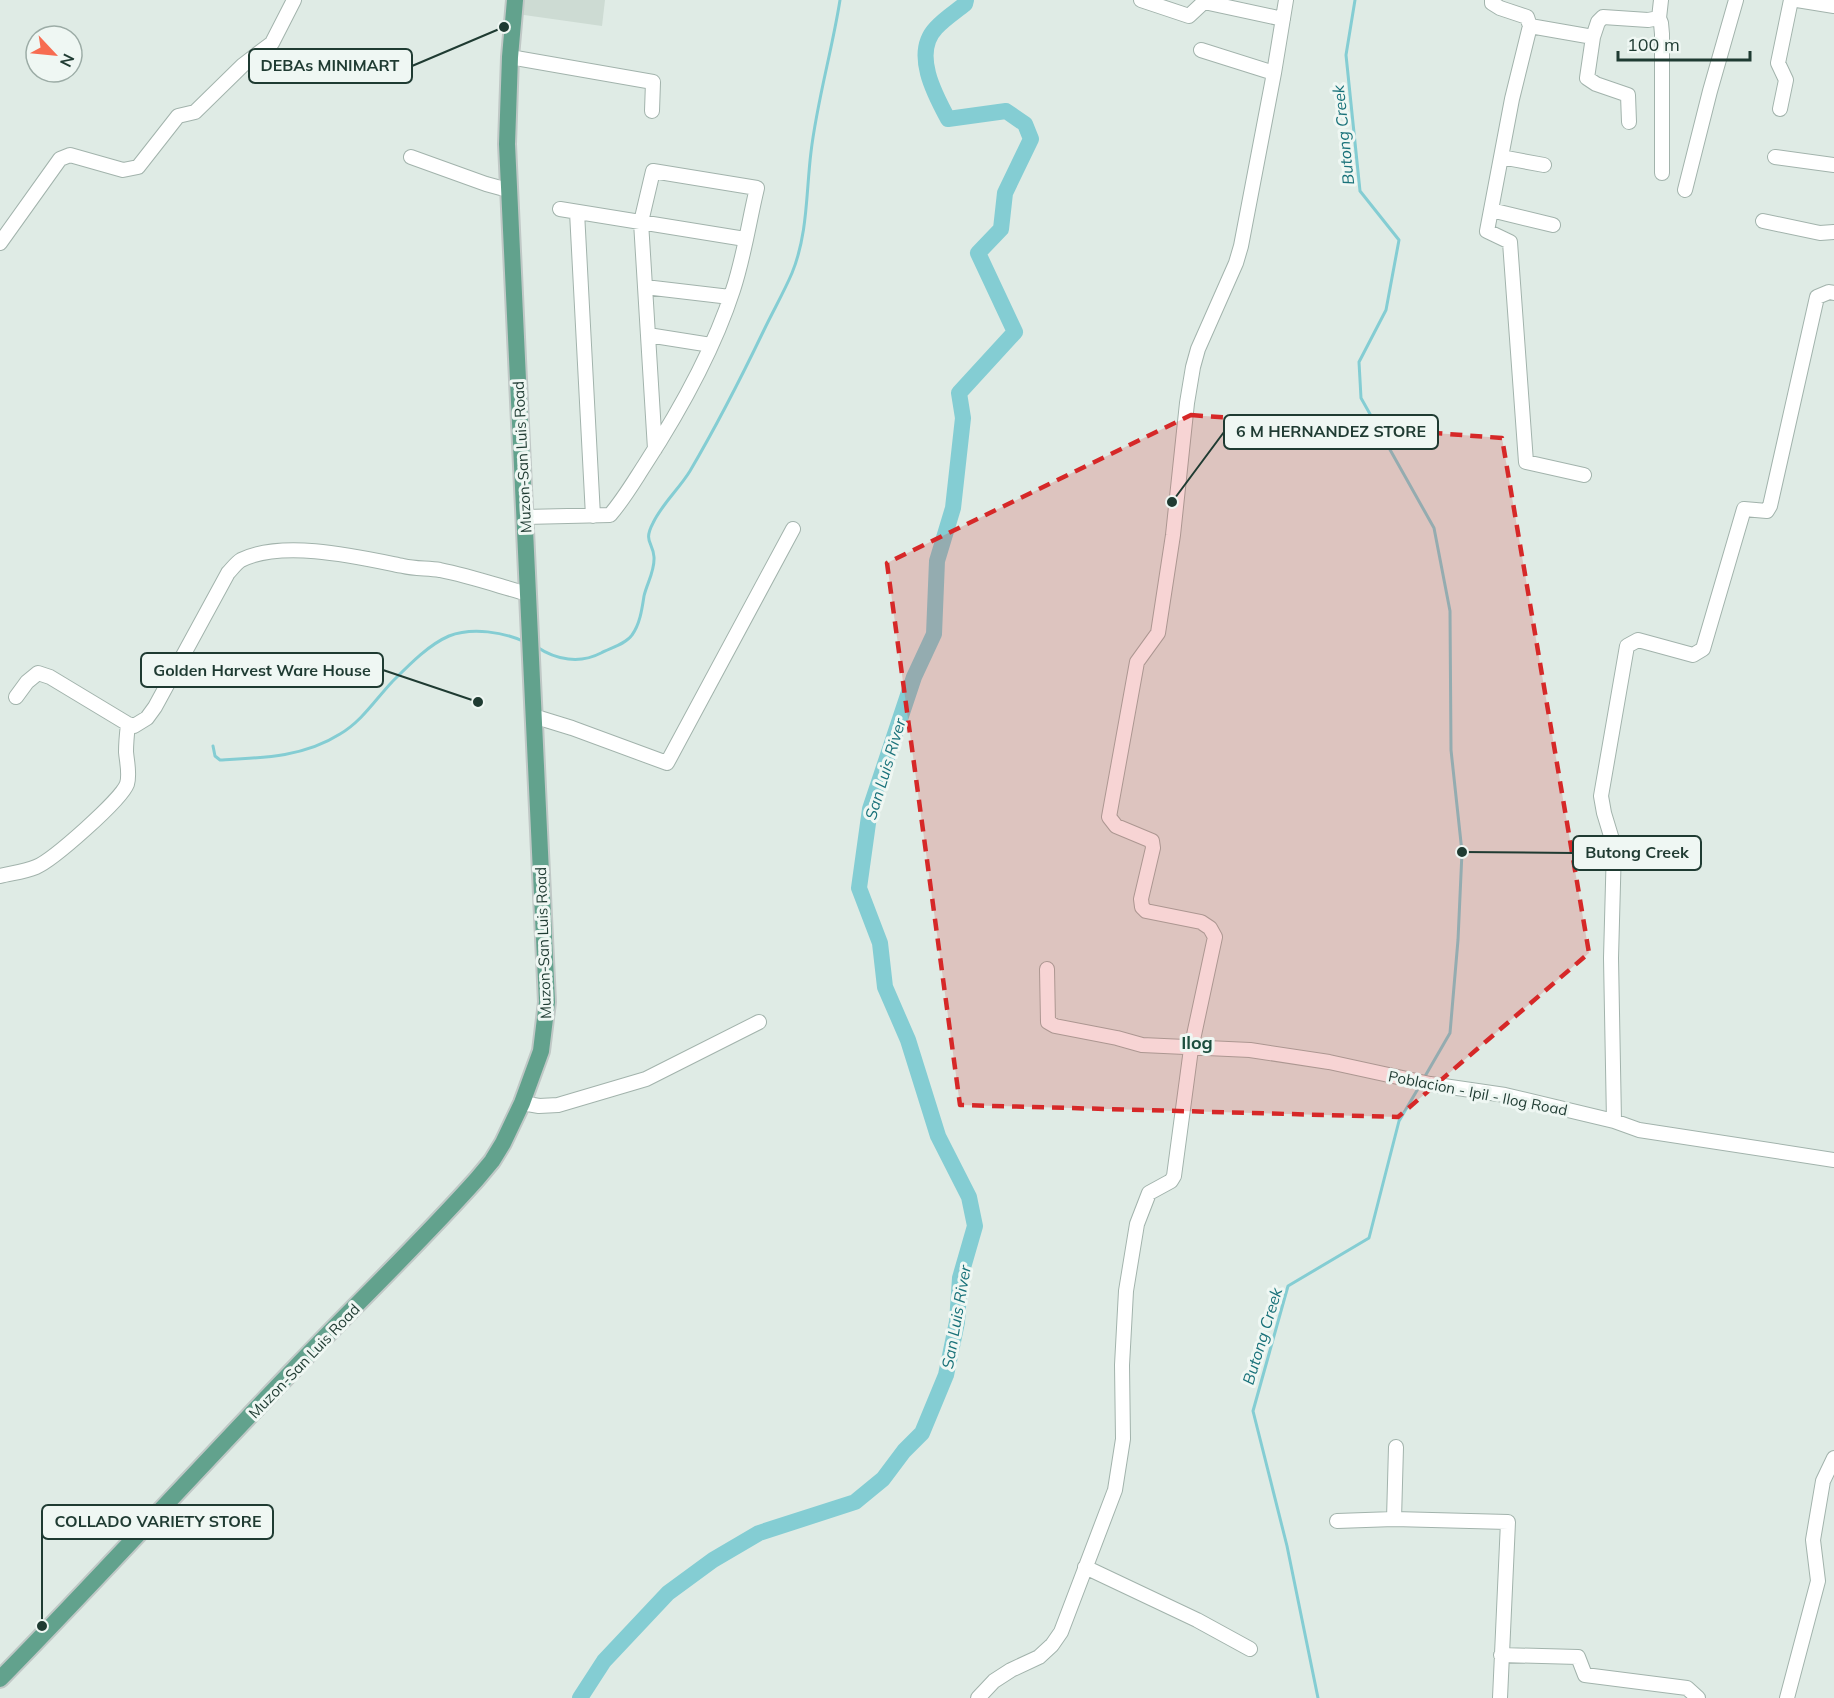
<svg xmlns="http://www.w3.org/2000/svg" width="1834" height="1698" font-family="Mulish,sans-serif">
<rect width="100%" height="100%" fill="#dfebe5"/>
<path fill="#cddbd3" d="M518,0H605L602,26L517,14Z"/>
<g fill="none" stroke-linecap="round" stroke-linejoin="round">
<path stroke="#84cdd3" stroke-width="3" d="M1355,0L1346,55L1360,191L1399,240L1386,310L1359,362L1361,398L1434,528L1450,611L1451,750L1462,852L1458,940L1450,1033L1424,1078
M537,647C556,660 580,664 601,653C610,648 626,644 632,635C640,624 642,609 644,596C647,583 655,571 654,557C653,542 643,542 653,523C662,504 679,489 690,471C717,425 741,378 764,330C773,311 784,292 792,273C808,234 806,192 811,152C817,101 832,51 840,0
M213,746L215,756L220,760C262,758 304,757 340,734C362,721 375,700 392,682C408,666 428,645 449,636C472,627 504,632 525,642
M1318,1698L1287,1546L1253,1411L1288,1286L1369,1238L1399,1121L1419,1087"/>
<path stroke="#84cdd3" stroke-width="16" d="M580,1698L604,1661L668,1593L713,1560L759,1533L855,1502L883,1479L904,1451L922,1433L946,1375L957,1322L960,1278L975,1226L969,1197L938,1136L908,1040L885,987L880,943L859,888L870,809L914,677L934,634L937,561L953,508L963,418L959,393L1015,332L978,253L1001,229L1005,193L1031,139L1025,124L1006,111L948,119C935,95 912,53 936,28C944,19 955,12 965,4L966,0"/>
<g stroke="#a2b3ac" stroke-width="16">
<path id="minor" d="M1141,0L1189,16L1204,2L1283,19
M1492,0V3L1500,8L1527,17L1530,26L1512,99L1487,231L1510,242L1526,462L1584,475
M1797,0L1834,6
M1659,18L1661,23L1662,34V173
M1530,26L1593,37L1598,22L1603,17L1648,20L1659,18L1661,0
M1593,37L1587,78L1596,84L1628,95L1629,122
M1201,50L1274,73
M510,57L653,82L652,111
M1780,109L1786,80L1778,63L1791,0
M411,157L486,184L508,190
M1501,157L1544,165
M1775,157L1834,165
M1685,190L1710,91L1736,0
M560,209L745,239
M1491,210L1553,225
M577,212L593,516
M1763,221L1820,233L1834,232
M0,243L60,159L70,155L123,170L138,167L178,116L195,112L243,65L272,43L294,0
M645,287L730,297
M648,335L711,345
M525,517L610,515C623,500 633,483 644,466C679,412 713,352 733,290C744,257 749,221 757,188L653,171L641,222L655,449
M16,697L27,682L38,673L50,677L128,724L134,726L147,718L155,707L228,573C232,569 236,563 241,560C283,539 359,557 403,566C415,569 428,568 440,570C470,576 499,586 528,594
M533,716L572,728L667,763L793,529
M0,876C12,873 24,872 36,867C53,860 121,800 127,784C130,774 127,763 126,752C126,743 127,733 128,724
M1047,969L1048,1022L1055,1026L1117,1038L1142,1045L1250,1050L1329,1062L1430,1084L1505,1095L1614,1121L1639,1130L1834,1160
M522,1103L539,1106L558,1105L646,1079L759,1022
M1614,1121L1611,958L1614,846L1604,813L1601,796L1627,646L1638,640L1693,655L1703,649L1744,509L1767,511L1770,506L1817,297L1829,292L1834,293
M1396,1447L1394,1519L1508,1522L1500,1698
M1337,1521L1394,1519
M1085,1567L1197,1620L1250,1649
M1501,1655L1578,1657L1585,1675L1687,1688L1698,1698
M978,1698L994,1681L1011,1670L1039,1657L1052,1645L1061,1632L1115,1490L1123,1439L1122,1365L1126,1291L1137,1224L1149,1193L1171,1181L1174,1176L1191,1049L1215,937L1210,928L1201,922L1146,911L1142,907L1141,899L1153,848L1152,841L1116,826L1109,817L1137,662L1158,633L1173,535L1187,403L1193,367L1198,349L1236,263L1241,246L1274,73L1286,0
M1787,1698L1818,1581L1813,1540L1823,1481L1834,1458"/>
</g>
<g stroke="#c0c8c6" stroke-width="20">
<path id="major" d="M0,1679C100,1577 195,1472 294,1369C355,1305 418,1245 477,1179L492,1161L503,1143L522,1103L541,1051L547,1002L507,144L510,57L515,0"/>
</g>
<use href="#minor" stroke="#fff" stroke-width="14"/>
<use href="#major" stroke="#62a28d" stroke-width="16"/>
</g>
<path fill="#d62828" fill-opacity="0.2" stroke="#d62828" stroke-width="4.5" stroke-dasharray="12 8" stroke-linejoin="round" d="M1191,415L1502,438L1589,953L1398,1117L960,1105L887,563Z"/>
<g text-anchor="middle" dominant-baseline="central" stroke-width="6" stroke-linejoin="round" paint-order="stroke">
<g font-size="15" fill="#1f3b32" stroke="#eff7f3">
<text transform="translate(522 457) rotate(-93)">Muzon-San Luis Road</text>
<text transform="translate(543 943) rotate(-92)">Muzon-San Luis Road</text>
<text transform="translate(1478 1093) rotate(11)">Poblacion - Ipil - Ilog Road</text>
<text transform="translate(304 1361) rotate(-46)">Muzon-San Luis Road</text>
</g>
<g font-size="16" font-style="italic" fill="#187179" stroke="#eff7f3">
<text transform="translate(1343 135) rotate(-96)">Butong Creek</text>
<text transform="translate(885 769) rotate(-73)">San Luis River</text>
<text transform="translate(956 1317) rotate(-80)">San Luis River</text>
<text transform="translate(1262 1336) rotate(-73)">Butong Creek</text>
</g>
<g font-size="18" font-weight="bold" fill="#1b4e3e" stroke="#eff7f3">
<text x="1197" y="1042">Ilog</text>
</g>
</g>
<path fill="none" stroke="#1f3b32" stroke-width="2" d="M504 27L412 66M1172 502L1224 432M478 702L383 670M1462 852L1573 853M42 1626L42 1522"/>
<g fill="#1f3b32" stroke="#eff7f3" stroke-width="2">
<circle cx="504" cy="27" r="6"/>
<circle cx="1172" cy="502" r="6"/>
<circle cx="478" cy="702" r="6"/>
<circle cx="1462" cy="852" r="6"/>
<circle cx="42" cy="1626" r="6"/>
</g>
<g fill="#eff7f3" stroke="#1f3b32" stroke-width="2">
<rect x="249" y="49" width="163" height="34" rx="6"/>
<rect x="1224" y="415" width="214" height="34" rx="6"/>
<rect x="141" y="653" width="242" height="34" rx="6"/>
<rect x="1573" y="836" width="128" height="34" rx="6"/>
<rect x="42" y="1505" width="231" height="34" rx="6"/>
</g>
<g font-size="16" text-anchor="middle" font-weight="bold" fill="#1f3b32">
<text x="330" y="71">DEBAs MINIMART</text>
<text x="1331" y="437">6 M HERNANDEZ STORE</text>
<text x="262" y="676">Golden Harvest Ware House</text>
<text x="1637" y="858">Butong Creek</text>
<text x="158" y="1527">COLLADO VARIETY STORE</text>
</g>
<g transform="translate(54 54) rotate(116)"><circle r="28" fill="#eff7f3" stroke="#9caca6" stroke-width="1.5"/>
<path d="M0-4.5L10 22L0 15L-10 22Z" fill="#f76c51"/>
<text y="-9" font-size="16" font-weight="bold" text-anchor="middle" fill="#1f3b32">N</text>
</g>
<path d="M1618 51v9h132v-9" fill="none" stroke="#1f3b32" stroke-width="3"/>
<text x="1627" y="51" font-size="18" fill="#1f3b32" stroke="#eff7f3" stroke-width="4.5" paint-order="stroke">100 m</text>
</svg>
